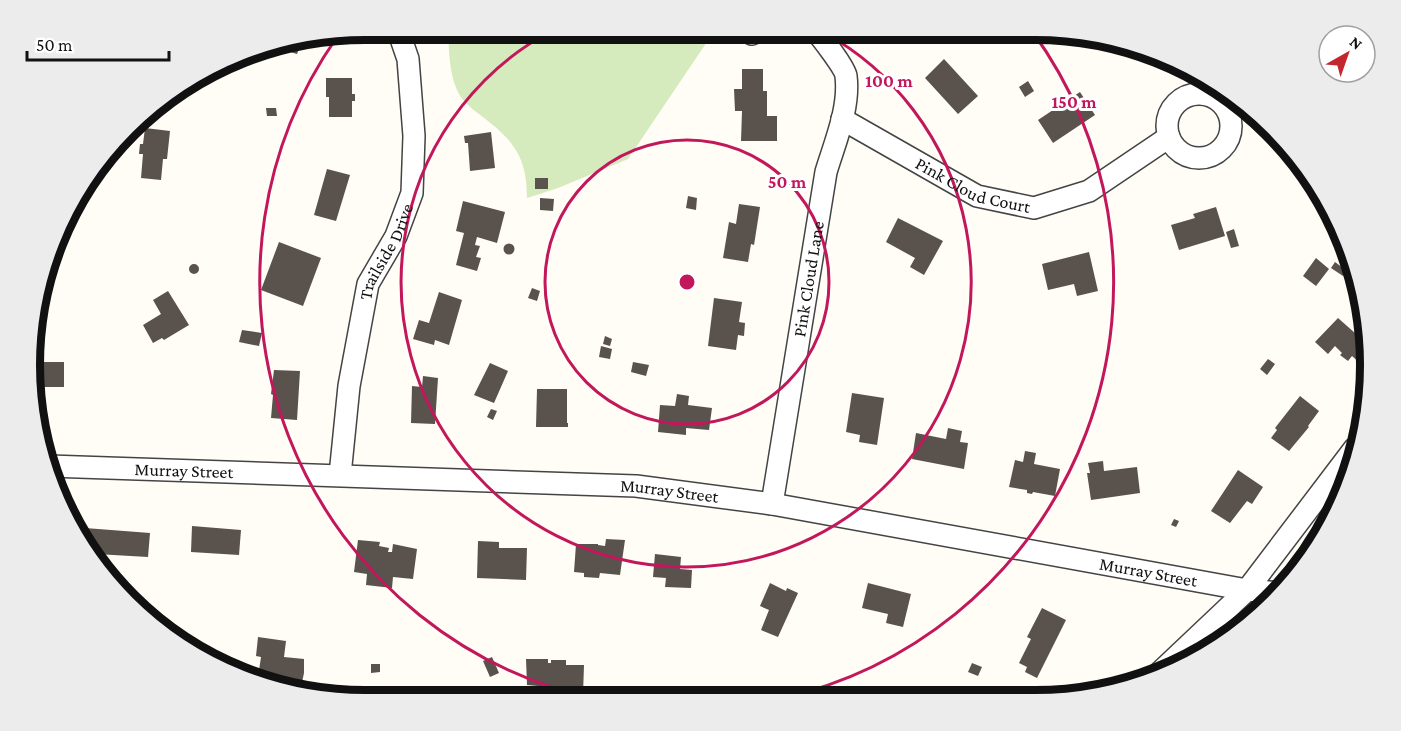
<svg xmlns="http://www.w3.org/2000/svg" width="1401" height="731" font-family="'Crimson Pro',serif">
<rect width="100%" height="100%" fill="#fffdf5"/>
<path fill="#d5ebbd" d="M448,30H715L628,159L558,188L527,198C527,155 512,139 479,114C471,108 461,100 457,90C449,72 449,50 448,30Z"/>
<path fill="#5a524d" d="M898,31H915L906,39Z
M293,44L300,46L297,54L290,52Z
M944,59L978,96L958,114L925,78Z
M742,69H763V91H767V116H777V141H741L742,111H735L734,89H742Z
M326,78H352V94H355V101H352V117H329V97H326Z
M1028,81L1034,91L1025,97L1019,87Z
M1080,92L1095,115L1053,143L1038,120Z
M266,108H276L277,116H267Z
M145,128L170,131L167,159H163L161,180L141,178L143,154H139L140,144H143Z
M491,132L495,168L470,171L468,143H465L464,136Z
M327,169L350,175L336,221L314,215Z
M535,178H548V189H535Z
M688,196L697,198L696,210L686,208Z
M540,198L554,199L553,211L540,210Z
M463,201L505,212L497,243L477,237L475,245L480,246L476,257L481,258L477,271L456,265L464,233L456,231Z
M739,204L760,207L754,245L751,244L748,262L723,258L729,222L736,224Z
M1216,207L1225,236L1179,250L1171,225L1195,218L1193,214Z
M898,218L943,241L924,275L910,267L915,258L886,242Z
M1234,229L1239,246L1231,248L1226,232Z
M279,242L321,258L303,306L261,290Z
M503.5 249a5.5 5.5 0 1 1 11 0a5.5 5.5 0 1 1-11 0Z
M1089,252L1098,291L1077,296L1074,284L1048,290L1042,264Z
M1316,258L1329,269L1316,286L1303,276Z
M1335,262L1347,271L1343,276L1331,268Z
M189 269a5 5 0 1 1 10 0a5 5 0 1 1-10 0Z
M532,288L540,291L537,301L528,298Z
M168,291L189,325L164,340L162,338L153,343L143,325L161,314L153,300Z
M439,292L462,300L449,345L435,340L434,345L413,339L419,320L429,323Z
M714,298L742,302L739,322L745,323L744,336L738,335L736,350L708,346Z
M1338,318L1364,341L1367,360L1362,365L1352,356L1348,361L1340,355L1342,353L1335,346L1328,354L1315,342Z
M242,330L262,333L259,346L239,342Z
M605,336L612,339L610,346L603,344Z
M601,346L612,349L610,359L599,357Z
M1268,359L1275,364L1267,375L1260,369Z
M33,362H64V387H36V398H33L31,388Z
M633,362L649,365L646,376L631,372Z
M490,363L508,371L494,403L474,395Z
M274,370L300,371L297,420L271,418L273,395L271,394Z
M423,376L438,378L435,424L411,423L412,386L422,387Z
M537,389H567V423H568V427H536Z
M852,393L884,398L877,445L859,442L860,435L846,432Z
M677,394L689,396L688,405L712,408L709,430L686,428V435L658,432L660,405L675,406Z
M1300,396L1319,411L1308,426L1309,427L1289,451L1271,438L1277,430L1275,428Z
M491,409L497,411L493,420L487,417Z
M948,428L962,431L960,442L968,443L964,469L912,459L916,433L946,439Z
M1025,451L1036,453L1034,464L1060,469L1055,496L1033,492L1032,494L1027,493V490L1009,487L1015,460L1023,462Z
M1103,461L1104,471L1137,467L1140,493L1091,500L1087,473H1090L1088,463Z
M1238,470L1263,487L1252,504L1247,501L1230,523L1211,511Z
M1174,519L1179,521L1176,527L1171,525Z
M192,526L241,530L239,555L191,552Z
M85,528L150,533L148,557L96,554L84,537Z
M606,539L625,540L620,575L600,573L599,578L584,577V573L574,572L576,544H598V545L605,546Z
M358,540L380,542L379,546L389,548L388,552H392L393,544L417,549L413,579L393,577L392,588L366,585L367,574L354,572Z
M478,541L499,542V548H527L526,580L477,578Z
M655,554L681,557L680,569L692,570L691,588L665,587L666,578L653,577Z
M770,583L786,591L787,588L798,593L778,637L761,630L769,610L760,606Z
M868,583L911,594L903,627L886,623L888,614L862,608Z
M1042,608L1066,620L1037,678L1025,672L1027,667L1019,663L1031,639L1027,637Z
M258,637L286,641L284,657L304,659V673L301,687L258,677L261,657L256,656Z
M492,657L499,673L490,677L483,661Z
M526,659H548V663H551V660H566V665H584L583,695H569V691H538V686L527,685Z
M972,663L982,667L978,676L968,672Z
M371,664H380V672L371,673Z"/>
<g fill="none" stroke-linecap="round" stroke-linejoin="round">
<g stroke="#444" stroke-width="24">
<g id="minor">
<path d="M752,34L753,30"/>
<circle cx="1199" cy="126" r="32"/>
<path id="s1" d="M842,119L977,196L1034,208L1089,191L1169,137"/>
<path id="s2" d="M49,466L636,486L772,504L1247,590L1281,593"/>
<path id="s3" d="M340,475L349,386L368,284L396,236L412,193L414,136L408,59L398,30"/>
<path id="s4" d="M772,504L826,172C835,142 850,108 846,76C845,68 822,38 815,30"/>
<path d="M1154,678L1247,590L1354,449"/>
</g>
</g>
<use href="#minor" stroke="#fff" stroke-width="21"/>
</g>
<g fill="none" stroke="#c2185b" stroke-width="3">
<circle cx="687" cy="282" r="142"/>
<path d="M823 32A285 285 0 1 1 553 30"/>
<path d="M595 699A427 427 0 0 1 337 37M1032 31A427 427 0 0 1 779 699"/>
</g>
<g text-anchor="middle" dominant-baseline="central" stroke-width="6" stroke-linejoin="round" paint-order="stroke">
<g font-size="18" fill="#111" stroke="#fff">
<text stroke="none"><textPath href="#s1" startOffset="148">Pink Cloud Court</textPath></text>
<text stroke="none"><textPath href="#s3" startOffset="230">Trailside Drive</textPath></text>
<text stroke="none"><textPath href="#s4" startOffset="228">Pink Cloud Lane</textPath></text>
<text stroke="none"><textPath href="#s2" startOffset="135">Murray Street</textPath></text>
<text stroke="none"><textPath href="#s2" startOffset="621">Murray Street</textPath></text>
<text stroke="none"><textPath href="#s2" startOffset="1107">Murray Street</textPath></text>
</g>
</g>
<path d="M0 0H1401V731H0ZM365 40H1035A325 325 0 0 1 1360 365V365A325 325 0 0 1 1035 690H365A325 325 0 0 1 40 365V365A325 325 0 0 1 365 40Z" fill="#ececec" fill-rule="evenodd"/>
<path fill="none" stroke="#111" stroke-width="8" d="M365 40H1035A325 325 0 0 1 1360 365V365A325 325 0 0 1 1035 690H365A325 325 0 0 1 40 365V365A325 325 0 0 1 365 40Z"/>
<circle cx="687" cy="282" r="9" fill="#c2185b" stroke="#fff" stroke-width="3"/>
<g font-size="18" text-anchor="middle" font-weight="bold" fill="#c2185b" stroke="#fff" stroke-width="6" stroke-linejoin="round" paint-order="stroke">
<text x="889" y="87">100 m</text>
<text x="1074" y="108">150 m</text>
<text x="787" y="188">50 m</text>
</g>
<g transform="translate(1347 54) rotate(40)"><circle r="28" fill="#ffffff" stroke="#a0a0a0" stroke-width="1.5"/>
<path d="M0-4.5L10 22L0 15L-10 22Z" fill="#c4262e"/>
<text y="-9" font-size="16" font-weight="bold" text-anchor="middle" fill="#111111">N</text>
</g>
<path d="M27 51v9h142v-9" fill="none" stroke="#111111" stroke-width="3"/>
<text x="36" y="51" font-size="18" fill="#111111" stroke="#ffffff" stroke-width="4.5" paint-order="stroke">50 m</text>
</svg>
